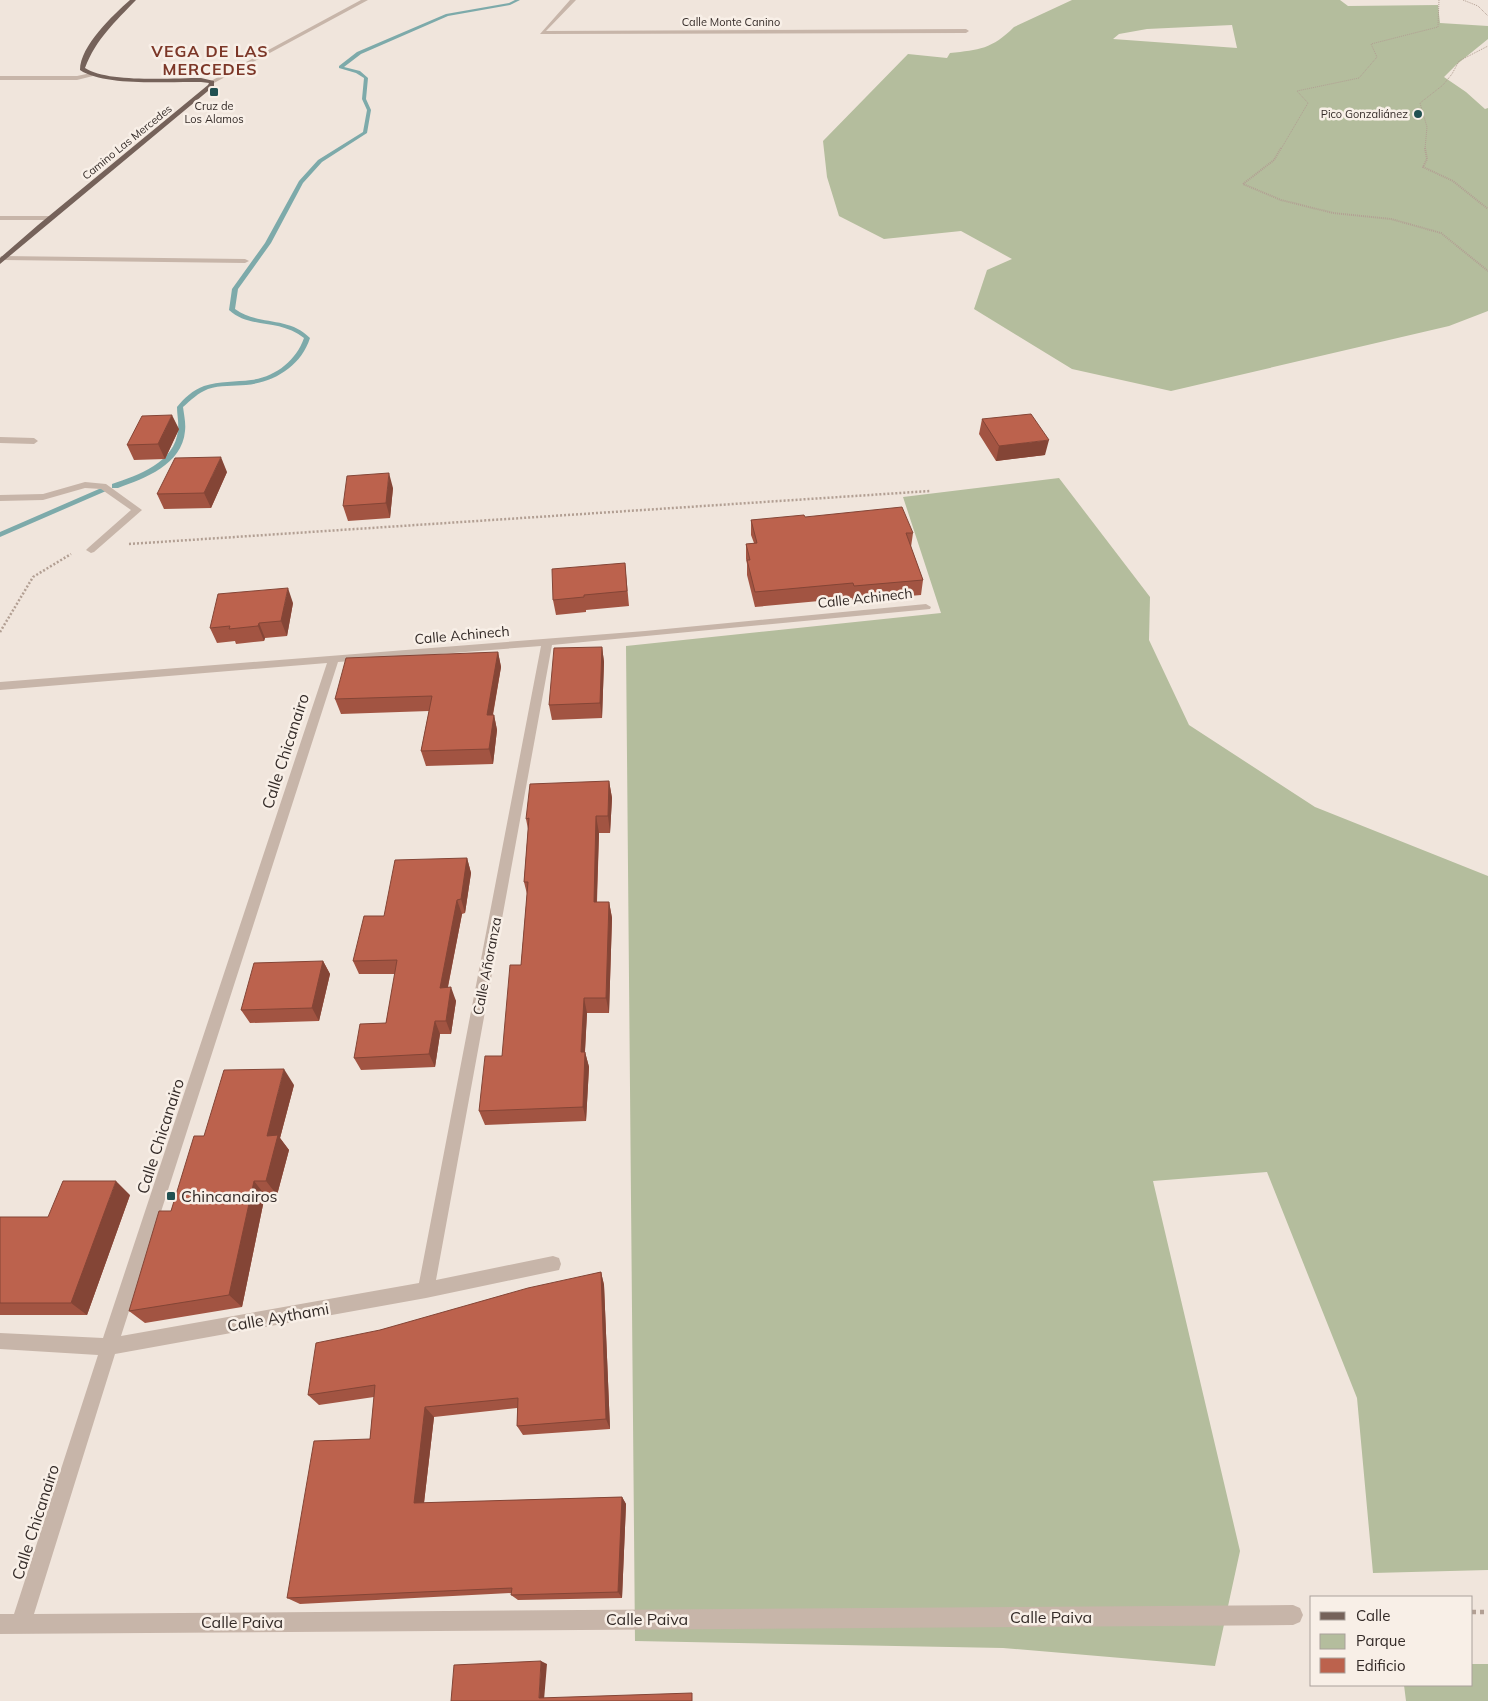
<svg xmlns="http://www.w3.org/2000/svg" width="1488" height="1701" font-family="Mulish,sans-serif">
<rect width="100%" height="100%" fill="#f0e5dc"/>
<path fill="#b4bd9d" fill-rule="evenodd" d="M1072,0H1340L1348,6L1438,5L1440,23L1488,26V39L1456,65L1444,77L1466,92L1485,109L1488,108V311L1449,326L1171,391L1072,369L974,309L987,270L1012,259L961,231L884,239L839,216L827,177L823,141L908,54L947,58L950,53C979,50 992,49 1014,27ZM1232,25L1237,48L1113,39L1119,34L1147,29Z
M1059,478L1150,597L1149,640L1189,725L1315,807L1488,876V1570L1373,1573L1357,1398L1267,1172L1153,1181L1240,1551L1215,1666L1003,1648L635,1641L626,646L941,613L903,497Z
M1472,1664H1488V1701H1406L1404,1685H1472Z"/>
<g fill="none" stroke-linecap="round" stroke-linejoin="round">
<path fill="#7daaaa" fill-rule="evenodd" d="M515,0H520L510,5L448,16L361,54L344,67L360,71L368,78L366,99L371,110L367,133L322,162L303,183L271,243L238,289L235,309C258,326 289,316 310,338C301,366 275,382 246,385C234,386 220,385 208,389C198,393 191,400 183,407C184,415 186,423 185,431C182,465 145,478 118,488H112V484C138,475 175,463 178,430C179,423 177,415 177,407C184,398 193,390 204,386C219,381 236,382 251,380C275,377 296,361 304,338C279,318 249,329 229,310L232,289L265,243L299,181L318,160L363,132L367,110L362,99L364,78L356,73L339,68V66L357,52L446,14L509,3Z
M99,489H105L106,491L0,537V532Z"/>
<path stroke="#b29f93" stroke-width="1" stroke-dasharray="1 1" stroke-linecap="butt" d="M1463,0L1478,6L1488,16
M1281,149L1308,103L1297,91L1359,78L1377,57L1371,44L1438,27L1439,0
M1425,149L1427,127L1420,103L1443,85L1452,74L1459,61L1488,46"/>
<path stroke="#b29f93" stroke-width="2" stroke-dasharray="1 1" stroke-linecap="butt" d="M1281,148L1274,160L1243,184L1281,200L1333,213L1391,219L1441,233L1488,271
M1425,148L1427,159L1423,167L1453,181L1488,209"/>
<path stroke="#b29f93" stroke-width="2.5" stroke-dasharray="2 2" stroke-linecap="butt" d="M129,544L930,491
M0,632L33,577L71,554"/>
<path stroke="#b29f93" stroke-width="4.5" stroke-dasharray="4 4" stroke-linecap="butt" d="M1472,1612H1488"/>
<path fill="#c7b5a9" fill-rule="evenodd" d="M361,0H368L214,83L209,82Z
M570,0H576L546,31L966,29L969,31L966,33L540,34Z
M91,73L93,76L77,80H0V76H77Z
M0,216H49L52,218L49,220H0Z
M1,256L245,259L249,261L245,263L4,260L0,258Z
M0,437L34,438L38,441L34,444L0,443Z
M85,482L106,484L142,510L94,552L91,553L86,550L88,548L131,510L101,489L85,488L43,500L0,501V495L43,494Z
M926,604L931,607L930,609L552,645L436,1280L553,1256L559,1258L561,1264L559,1270L426,1298L115,1354L34,1614L1293,1605L1300,1608L1303,1615L1300,1622L1293,1625L0,1634V1614H14L98,1355L0,1349V1333L103,1338L327,663L0,690V682L645,631ZM541,646L419,1283L121,1336L338,662Z"/>
<path fill="#75625a" fill-rule="evenodd" d="M130,0H136C115,22 96,39 85,68C107,83 173,78 201,78L214,81V86L0,264V258L38,225L208,85L209,83L201,82C169,81 105,87 80,70C80,46 113,15 130,0Z"/>
</g>
<path fill="#a25442" d="M982,419L1045,455L996,461L979,434Z
M179,429L165,459L134,460L127,445Z
M227,472L211,508L164,509L157,494Z
M393,488L390,518L348,521L343,506Z
M805,517L913,533L911,547L923,580L921,595L853,601L852,598L755,607L747,575V564L746,559V544L754,543L751,535V520Z
M625,563L629,606L586,610V612L556,615L553,600Z
M293,603L287,636L265,638L264,641L236,644L235,641L217,643L210,628Z
M602,647L604,662L602,718L552,720L549,705Z
M498,652L501,667L493,715H494L497,730L493,764L426,766L421,751L429,711L341,714L335,699Z
M609,781L612,798L610,833H599L597,902H609L612,918L609,1013H587L585,1052L589,1067L586,1121L485,1125L479,1111L502,1056L521,965L527,894L524,882L528,829L526,819Z
M467,858L471,873L465,913L462,914L448,987L456,1001L451,1034H440L435,1067L361,1070L354,1058L386,1023L395,974H359L353,961Z
M323,961L330,974L319,1021L250,1023L241,1010Z
M294,1085L280,1138L289,1150L277,1195H265L242,1307L145,1323L129,1311L171,1211L204,1136Z
M130,1195L87,1315H0V1217H48Z
M601,1272L604,1285L610,1429L523,1435L517,1426V1408L434,1417L424,1503L622,1497L626,1504L622,1598L518,1600L511,1595V1593L300,1604L287,1598L370,1439L374,1397L319,1405L308,1395L380,1330Z"/>
<path fill="#844536" d="M172,415L179,429L165,459L158,444Z
M1049,440L1045,455L996,461L999,446Z
M221,457L227,472L211,508L204,493Z
M389,473L393,488L390,518L386,503Z
M288,588L293,603L287,636L281,621Z
M259,623L265,638L264,641L258,626Z
M602,647L604,662L602,718L600,703Z
M498,652L501,667L490,730L487,715Z
M494,715L497,730L493,764L489,749Z
M609,781L612,798L610,833L608,816Z
M596,816L599,833L596,918L594,902Z
M467,858L471,873L465,913L461,899Z
M457,900L462,914L445,1001L440,988Z
M609,902L612,918L609,1013L606,998Z
M323,961L330,974L319,1021L312,1008Z
M451,987L456,1001L451,1034L446,1021Z
M584,998L587,1013L584,1067L581,1052Z
M435,1021L440,1034L435,1067L429,1054Z
M585,1052L589,1067L586,1121L583,1107Z
M284,1069L294,1085L280,1138L289,1150L277,1195L266,1181L267,1136Z
M116,1181L130,1195L87,1315L71,1303Z
M254,1181L265,1195L242,1307L229,1295Z
M601,1272L604,1285L610,1429L606,1419Z
M425,1407L434,1417L423,1511L414,1503Z
M622,1497L626,1504L622,1598L618,1592Z
M541,1661L547,1664L544,1700L539,1698Z"/>
<path fill="#bc624d" stroke="#844536" d="M1031,414L1049,440L999,446L982,419Z
M172,415L158,444L127,445L142,416Z
M221,457L204,493L157,494L175,458Z
M389,473L386,503L343,506L347,476Z
M902,507L913,533H906L923,580L854,586L853,583L755,592L747,560H750L746,544L757,543L751,520L804,515L805,517Z
M625,563L627,591L584,595V597L553,600L552,569Z
M288,588L281,621L259,623L258,626L229,629L230,626L210,628L218,594Z
M602,647L600,703L549,705L554,648Z
M498,652L487,715H494L489,749L421,751L432,696L335,699L346,658Z
M609,781L608,816H596L594,902H609L606,998H584L581,1052H585L583,1107L479,1111L485,1056H502L510,965H521L528,882H524L529,818L526,819L530,784Z
M467,858L461,899L457,900L440,988L451,987L446,1021H435L429,1054L354,1058L360,1024L386,1023L397,960L353,961L364,916H384L395,860Z
M323,961L312,1008L241,1010L254,963Z
M284,1069L267,1136L278,1135L266,1181H254L229,1295L129,1311L159,1211H171L194,1136H204L224,1070Z
M63,1181H116L71,1303H0V1217H48Z
M601,1272L606,1419L517,1426L518,1398L425,1407L414,1503L622,1497L618,1592L511,1595L512,1588L287,1598L314,1441L370,1439L375,1385L308,1395L316,1343L380,1330L528,1288Z
M541,1661L539,1698L692,1693V1701H451L454,1665Z"/>
<g fill="#215152" stroke="#f8efe7" stroke-width="2">
<rect x="209" y="87" width="10" height="10" rx="2.5"/>
<circle cx="1418" cy="114" r="5"/>
<rect x="166" y="1191" width="10" height="10" rx="2.5"/>
</g>
<g text-anchor="middle" dominant-baseline="central" stroke-width="5" stroke-linejoin="round" paint-order="stroke">
<g font-size="11" fill="#342b28" stroke="#f8efe7">
<text x="731" y="22">Calle Monte Canino</text>
<text transform="translate(127 142) rotate(-39)">Camino Las Mercedes</text>
</g>
<g font-size="11" fill="#342b28" stroke="#f8efe7">
<text x="214" y="106">Cruz de<tspan x="214" dy="13">Los Alamos</tspan></text>
<text x="1408" y="114" text-anchor="end">Pico Gonzaliánez</text>
</g>
<g font-size="14" fill="#342b28" stroke="#f8efe7">
<text transform="translate(865 598) rotate(-6)">Calle Achinech</text>
<text transform="translate(462 635) rotate(-5)">Calle Achinech</text>
<text transform="translate(487 966) rotate(-79)">Calle Añoranza</text>
</g>
<g font-size="16" font-weight="bold" letter-spacing="1" fill="#7c3728" stroke="#f8efe7">
<text x="210" y="51">VEGA DE LAS<tspan x="210" dy="18">MERCEDES</tspan></text>
</g>
<g font-size="16" fill="#342b28" stroke="#f8efe7">
<text transform="translate(285 751) rotate(-72)">Calle Chicanairo</text>
<text transform="translate(160 1136) rotate(-72)">Calle Chicanairo</text>
<text transform="translate(278 1317) rotate(-10)">Calle Aythami</text>
<text transform="translate(35 1522) rotate(-72)">Calle Chicanairo</text>
<text x="1051" y="1617">Calle Paiva</text>
<text x="647" y="1619">Calle Paiva</text>
<text x="242" y="1622">Calle Paiva</text>
</g>
<g font-size="16" fill="#342b28" stroke="#f8efe7" text-anchor="start">
<text x="181" y="1196">Chincanairos</text>
</g>
</g>
<rect x="1310" y="1596" width="162" height="90" fill="#f8efe7" stroke="#aaa19b"/>
<rect x="1320" y="1612" width="25" height="8" fill="#75625a" stroke="#aaa19b"/>
<text x="1356" y="1621" font-size="15" fill="#342b28">Calle</text>
<rect x="1320" y="1634" width="25" height="15" fill="#b4bd9d" stroke="#aaa19b"/>
<text x="1356" y="1646" font-size="15" fill="#342b28">Parque</text>
<rect x="1320" y="1658" width="25" height="15" fill="#bc624d" stroke="#aaa19b"/>
<text x="1356" y="1671" font-size="15" fill="#342b28">Edificio</text>
</svg>
